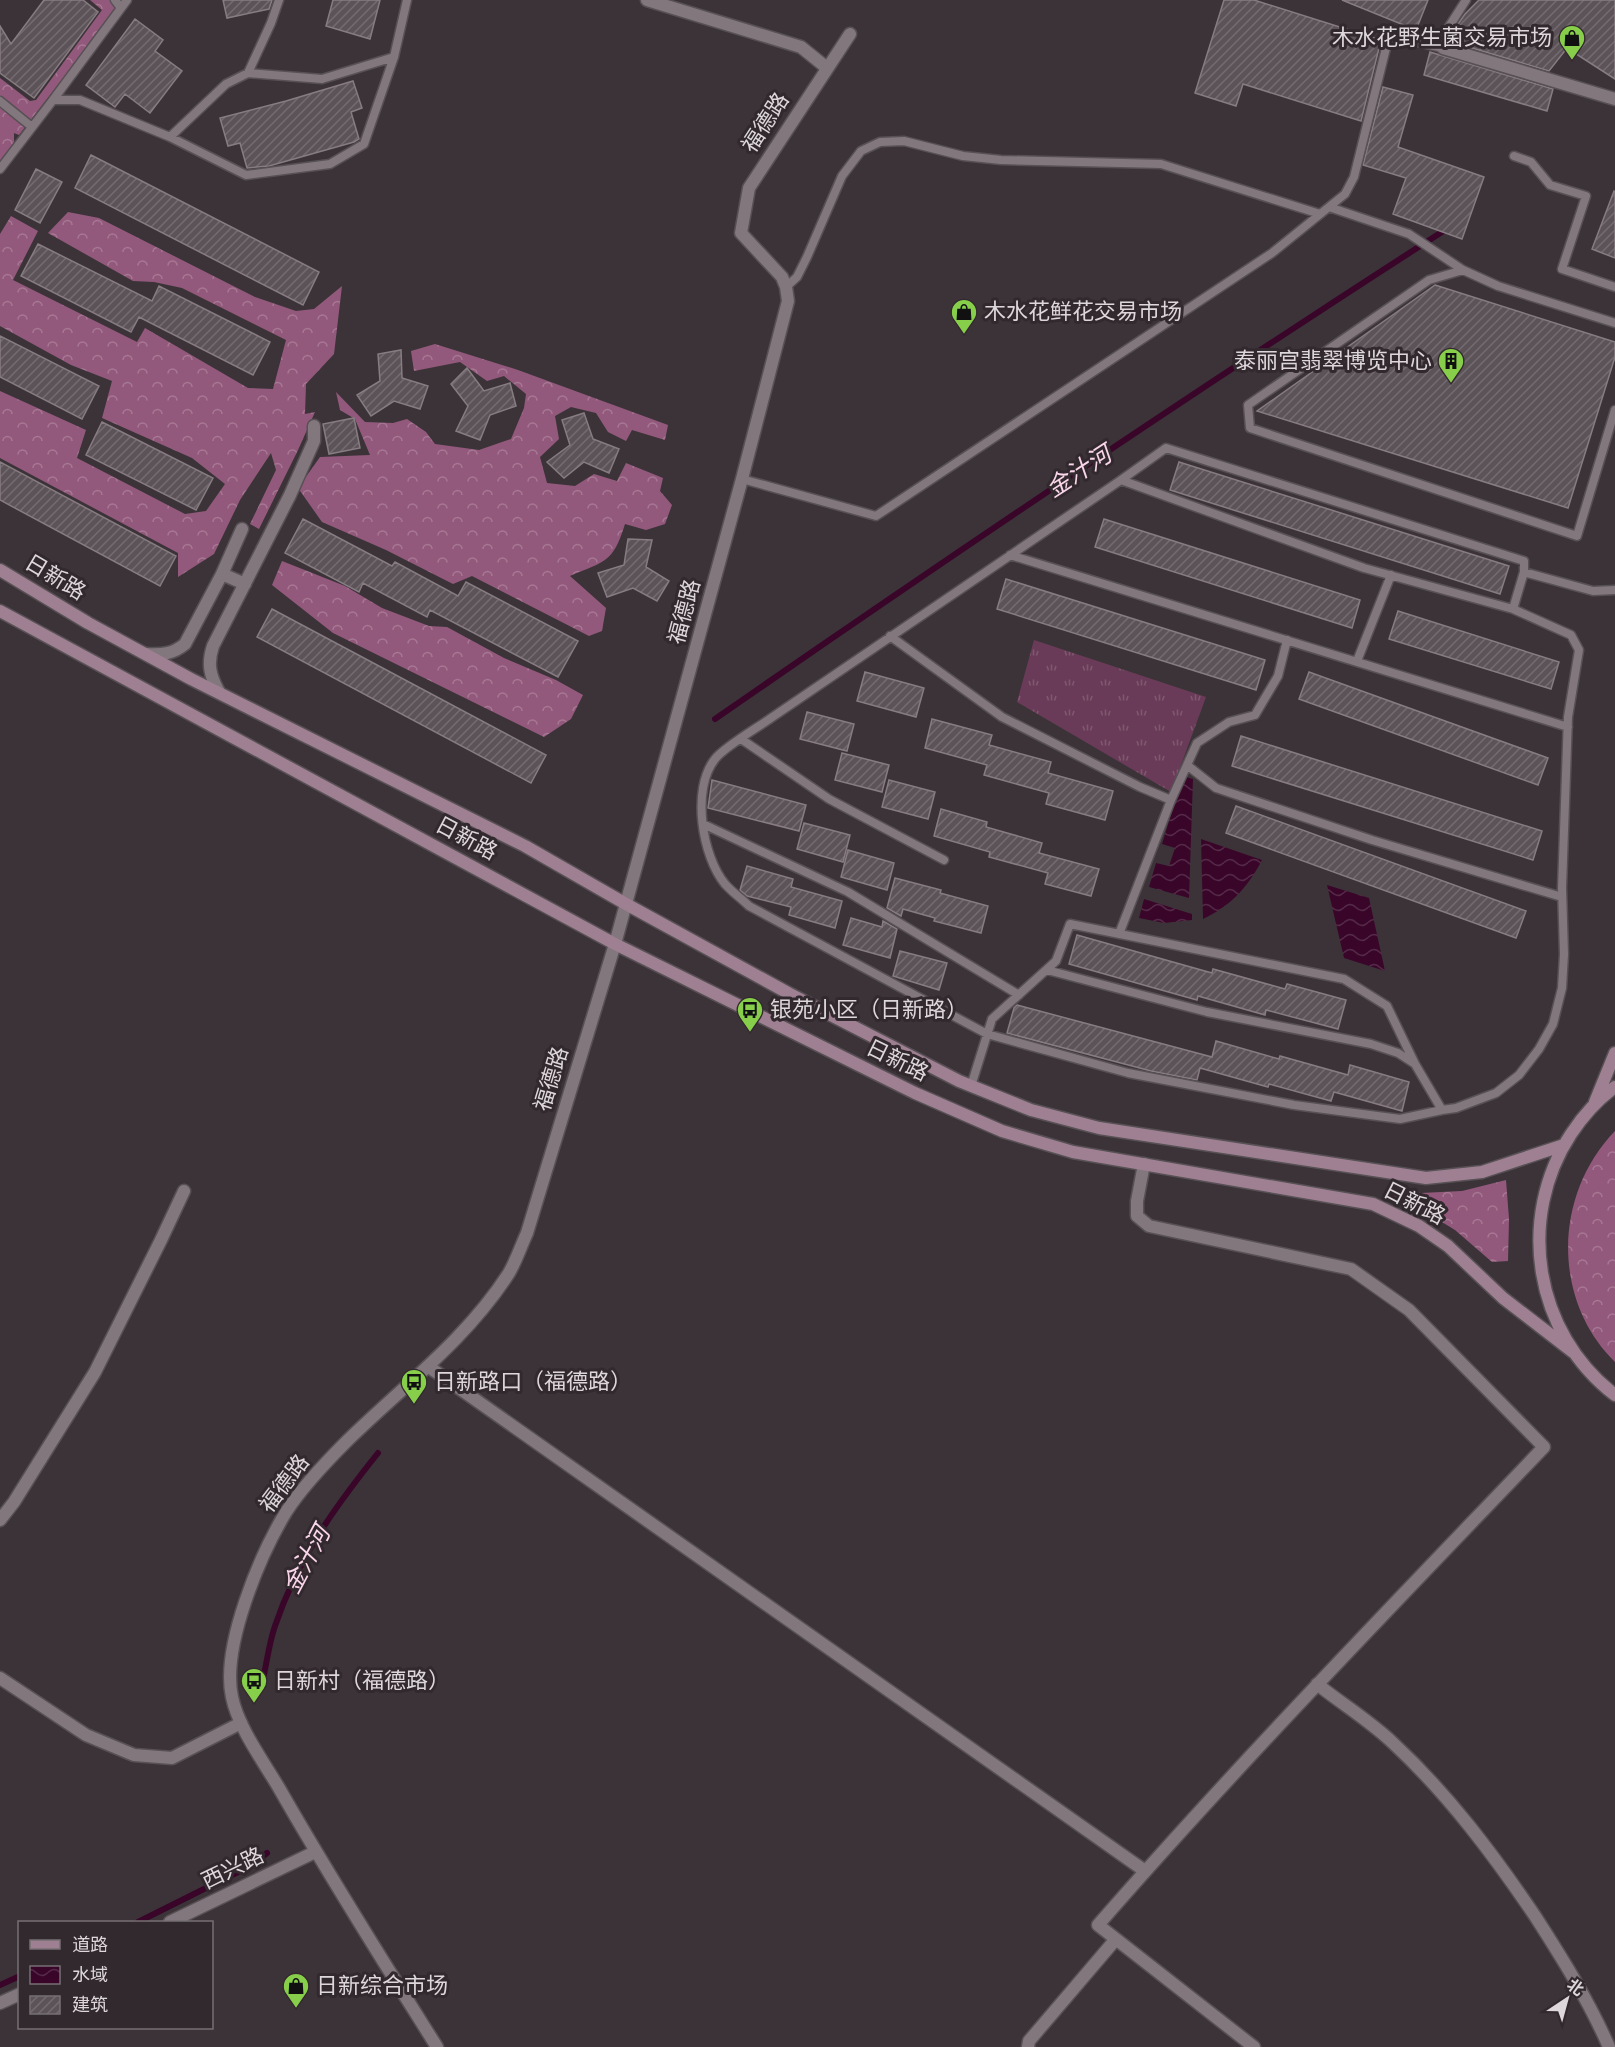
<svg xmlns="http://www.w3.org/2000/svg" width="1615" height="2047" font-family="'Sofia Sans Condensed','Noto Sans SC',sans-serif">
<defs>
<pattern id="grass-tufts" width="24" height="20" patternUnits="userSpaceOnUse" patternTransform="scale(1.5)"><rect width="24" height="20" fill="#6a3b58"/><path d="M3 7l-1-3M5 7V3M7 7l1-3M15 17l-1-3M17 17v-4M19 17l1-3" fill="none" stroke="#7f576f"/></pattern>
<pattern id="forest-crowns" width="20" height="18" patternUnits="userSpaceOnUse" patternTransform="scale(1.5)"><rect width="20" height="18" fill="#93597c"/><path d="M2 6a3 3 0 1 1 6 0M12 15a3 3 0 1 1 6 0" fill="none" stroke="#a77894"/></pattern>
<pattern id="water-waves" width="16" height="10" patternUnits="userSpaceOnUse" patternTransform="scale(1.5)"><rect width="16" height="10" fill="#39062a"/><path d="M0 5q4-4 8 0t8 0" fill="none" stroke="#552a48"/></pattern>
<pattern id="building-hatch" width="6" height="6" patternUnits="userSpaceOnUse" patternTransform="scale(1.5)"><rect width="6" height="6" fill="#5c5358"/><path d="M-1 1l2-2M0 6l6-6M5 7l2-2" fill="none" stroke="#736b6f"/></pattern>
</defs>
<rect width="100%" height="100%" fill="#3c3338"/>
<path fill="url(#grass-tufts)" d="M1034,640L1206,697L1171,792L1017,702Z"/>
<path fill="url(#forest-crowns)" d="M90,0H122L126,9L115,11L110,31L95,37L19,135L14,133V143L0,162V78L30,101L36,100L102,10Z
M68,212L99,218L255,297L296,311L314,309L342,286L334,354L306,384L305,414L315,412L298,450L259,529L250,524L276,470L271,453L240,500L214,554L178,577V553L0,458V391L86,430L77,458L185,514L206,511L225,484L192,458L102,418L112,381L71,365L0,326V234L11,216L38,231L13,280L137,342L145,328L248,388L273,389L286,340L182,288L154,282L133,281L48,233Z
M435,344L518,370L668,425L665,440L632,430L626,441L608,432L596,413L571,407L555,416L559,439L540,457L547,483L575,486L594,474L617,481L626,463L663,478L660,491L672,505L665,524L646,530L625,524C613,563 605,561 570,576L606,608L602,631L589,636L472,576L453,584L386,550L322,522L298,488L320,457L370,455L355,419L340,410L336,392L365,422L393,423L407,419L426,432L435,444L479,450L511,439L524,408L526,394L504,376L487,381L460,362L414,371L411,351Z
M282,561L345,586L382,608L429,626L447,627L504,658L556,680L583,695L571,719L544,737L333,633L272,585Z
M1615,1131V1362C1551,1299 1554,1194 1615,1131Z
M1506,1180L1509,1219L1508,1261L1492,1262L1455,1230L1424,1211L1394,1197L1395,1188L1421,1193L1462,1191Z"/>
<path fill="url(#water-waves)" d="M1183,776L1193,779L1189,898L1149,887L1156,863L1169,866L1175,848L1162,844Z
M1201,839L1262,860C1248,887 1231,906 1203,919Z
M1327,885L1369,898L1385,971L1344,958Z
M1144,899L1192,914V920L1164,923L1139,918Z"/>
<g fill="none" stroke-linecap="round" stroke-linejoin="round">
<path stroke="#39062a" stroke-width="6" d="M715,719C956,552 1199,388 1445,230
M263,1679C267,1662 269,1643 275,1626C298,1558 334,1508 378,1453
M138,1922L250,1866L267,1853
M0,1985L20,1976"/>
</g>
<path fill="url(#building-hatch)" stroke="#867c82" stroke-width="1.5" d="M44,0H83L98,12L34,98L0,73V26L11,44Z
M223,0H272L269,9L227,18Z
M333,0H380L370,39L326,26Z
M1224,0H1254L1381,40L1361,121L1243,84L1236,106L1195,93Z
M1342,0H1428L1416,30Z
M1479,0H1615V79L1567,48L1549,71L1455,43L1458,24L1465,14Z
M135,19L163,40L155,51L182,71L150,113L125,94L115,107L86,85Z
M1430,52L1553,89L1547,111L1424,75Z
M353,81L362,108L351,112L359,139L354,142L269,166L247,168L240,143L228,146L220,118L286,101Z
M1383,87L1413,95L1398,147L1484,177L1462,239L1393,214L1406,178L1363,165Z
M91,155L319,272L303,305L75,188Z
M36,169L62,182L40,223L15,210Z
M1614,191L1615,192V258L1592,249Z
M38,244L152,301L159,286L270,342L253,375L139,317L131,332L21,276Z
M1435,285L1615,342V357L1568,508L1257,411Z
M0,336L99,386L82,419L0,377Z
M401,350L402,378L428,386L420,409L394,401L371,416L357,395L380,381L378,354Z
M467,368L484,391L510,383L516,406L490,415L480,440L456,431L468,406L451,384Z
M584,413L593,439L619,449L609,473L584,462L564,478L547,462L570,445L562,420Z
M354,418L360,448L329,454L323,424Z
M102,422L213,478L196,510L86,455Z
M0,462L176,556L160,586L0,500Z
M1179,462L1509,566L1500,594L1170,490Z
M303,519L392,566L395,562L458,596L466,582L578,641L558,677L430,610L427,617L363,583L359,592L285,553Z
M1104,519L1360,600L1352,628L1095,547Z
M628,539L652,540L646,567L669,581L657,601L633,588L607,597L598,573L624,565Z
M1006,579L1265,660L1256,690L997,609Z
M272,609L546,755L531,783L257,637Z
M1398,611L1559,662L1551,689L1389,639Z
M865,672L924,688L916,717L857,701Z
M1309,672L1548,758L1538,785L1299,699Z
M807,712L854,724L847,751L800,739Z
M932,719L992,735L989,745L1051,762L1048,773L1113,791L1105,820L1046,804L1049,793L984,775L987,765L925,748Z
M1241,736L1542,831L1533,860L1232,766Z
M842,753L889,765L882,792L835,780Z
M712,780L806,805L799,831L708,808Z
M889,780L935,792L928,819L882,807Z
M1236,806L1526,911L1516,938L1226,833Z
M941,809L987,822L986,827L1042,843L1039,853L1099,869L1091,896L1045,884L1048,873L989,857L990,852L934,836Z
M804,823L850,835L843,862L797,849Z
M848,850L894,863L887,890L841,877Z
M747,866L793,879L791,887L842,901L835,928L789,915L791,907L747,896L740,890Z
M895,878L941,890L940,893L988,906L981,933L934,921L935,918L903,909L901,916L887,908Z
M851,918L882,927L883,921L897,929L890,958L843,945Z
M1077,935L1212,973L1213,969L1285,989L1287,984L1346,1000L1338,1029L1266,1010L1265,1015L1198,996L1197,1000L1069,964Z
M900,951L947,963L939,990L893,976Z
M1017,1005L1212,1057L1216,1041L1279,1059L1280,1056L1348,1075L1350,1065L1409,1082L1402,1111L1334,1092L1331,1101L1269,1084L1268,1087L1200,1068L1197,1080L1151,1071L1007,1033L1014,1008Z"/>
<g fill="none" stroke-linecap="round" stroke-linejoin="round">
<g stroke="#575054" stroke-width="11">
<path id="service" d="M115,0L121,8
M248,73L271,23L279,0
M53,100L127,0
M0,101L32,127
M170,137L226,84L248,73L322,79L394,57
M1514,156L1531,162L1550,185L1586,196L1562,269L1615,287
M0,169L53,100H80L170,137L246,175L330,164L364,144L394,57L407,0
M1329,207L1409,234L1463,270L1498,286L1615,323
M1463,270L1429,280L1248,405L1250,428L1577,536L1615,410
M786,287L797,277L807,257L842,176L861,151L880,142L904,141L963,156L1001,160L1161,164L1320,214
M742,479L876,516L1272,253L1345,194L1354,177L1389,36L1443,48V36L1466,0
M1121,480L1166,448L1524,561V572
M1010,555L1568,727
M890,636L1002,717L1140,787L1171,800
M1357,661L1391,575
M741,739L829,799L944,860
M1187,765L1216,788L1372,840L1562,897
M703,824L848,892L1019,995
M1119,934L1171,800L1197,743L1229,722L1255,715L1278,676L1287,640
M1047,970L1207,1012L1371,1044L1398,1053L1415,1064L1442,1110L1456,1108L1496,1093L1519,1075L1539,1049L1553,1024L1562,988L1564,954L1562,888L1568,717L1579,650L1571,635L1513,609
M971,1086L992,1019L1056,961L1070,924L1344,979L1387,1006L1415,1064
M1442,1110L1400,1119L1294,1105L1128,1073L987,1034L749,906C742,899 732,892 725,884C702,856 691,789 715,759C724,747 757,728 771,718L1121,480L1364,568L1513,609L1524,572L1593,591L1615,590"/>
</g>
<g stroke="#575054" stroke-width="15">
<path id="minor" d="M647,0L801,47L827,68
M1443,48L1615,99
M222,574L242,529
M146,654C162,655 173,654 185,644L222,574L245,584
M219,692C210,676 207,664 213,646L290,495L314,441V426
M1144,1164L1137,1201V1216L1149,1226L1351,1269L1409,1310L1544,1447C1394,1604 1241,1761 1098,1925L1254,2047
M429,1367L1145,1871
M0,1520L14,1502L95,1372L161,1240L184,1191
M0,1678L86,1735L134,1755L172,1758L241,1723
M1317,1684C1342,1704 1370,1721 1393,1743C1448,1794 1493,1854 1535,1916C1562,1958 1589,2001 1609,2047
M170,1922L315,1852
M0,2003L20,1994
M1028,2047L1029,2041L1116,1939"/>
</g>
<g stroke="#575054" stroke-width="15">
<path id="tertiary" d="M437,2047C383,1961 329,1876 279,1788C263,1761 238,1727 232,1697C221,1647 260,1555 286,1512C302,1487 325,1463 346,1442C402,1387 466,1340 509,1273C516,1261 521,1246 527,1233L615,944L742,479L788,301L786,287L782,277L741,233L749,188L850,34"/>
</g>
<g stroke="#575054" stroke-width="15">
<path id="secondary" d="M0,570L88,623L191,679L525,846L626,904L790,994L959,1081L1031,1110L1099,1128L1426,1178L1482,1172L1564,1145
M0,611L615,944L915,1093L1002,1131L1073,1152L1373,1204L1419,1226L1448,1246L1503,1298L1573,1352
M1615,1087C1598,1099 1583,1116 1571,1134C1516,1218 1534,1333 1615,1395
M1595,1102L1615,1053"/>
</g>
<use href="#service" stroke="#81777d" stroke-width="8"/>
<use href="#minor" stroke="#81777d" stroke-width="12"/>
<use href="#tertiary" stroke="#81777d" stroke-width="12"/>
<use href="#secondary" stroke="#9e8092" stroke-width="12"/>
</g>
<defs>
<g id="shop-pin" transform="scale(1.35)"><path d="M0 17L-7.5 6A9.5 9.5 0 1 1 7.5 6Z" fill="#87cf4a" stroke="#32292e"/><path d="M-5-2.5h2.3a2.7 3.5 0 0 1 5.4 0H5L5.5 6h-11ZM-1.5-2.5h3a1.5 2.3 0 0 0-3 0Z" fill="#111"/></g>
<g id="building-pin" transform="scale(1.35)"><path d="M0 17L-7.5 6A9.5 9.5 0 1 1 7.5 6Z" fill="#87cf4a" stroke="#32292e"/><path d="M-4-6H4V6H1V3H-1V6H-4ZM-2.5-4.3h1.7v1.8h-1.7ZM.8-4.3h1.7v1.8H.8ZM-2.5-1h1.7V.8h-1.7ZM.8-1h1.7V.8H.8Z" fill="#111"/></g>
<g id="bus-pin" transform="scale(1.35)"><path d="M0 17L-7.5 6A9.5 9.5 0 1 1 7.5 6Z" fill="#87cf4a" stroke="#32292e"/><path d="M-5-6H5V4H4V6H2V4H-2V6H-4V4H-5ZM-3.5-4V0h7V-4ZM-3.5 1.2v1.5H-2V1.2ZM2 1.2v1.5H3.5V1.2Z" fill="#111"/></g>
</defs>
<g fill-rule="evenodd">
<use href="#shop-pin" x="1572" y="38"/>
<use href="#shop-pin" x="964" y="312"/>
<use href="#building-pin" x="1451" y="361"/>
<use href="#bus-pin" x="750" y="1010"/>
<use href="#bus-pin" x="414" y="1382"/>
<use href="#bus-pin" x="254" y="1681"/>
<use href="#shop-pin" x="296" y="1986"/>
</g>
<g text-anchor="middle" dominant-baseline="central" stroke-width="6" stroke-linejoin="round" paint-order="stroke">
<g font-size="22" fill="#ddd7db" stroke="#32292e" text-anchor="start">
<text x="1552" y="38" text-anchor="end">木水花野生菌交易市场</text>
<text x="984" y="312">木水花鲜花交易市场</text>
<text x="1432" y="361" text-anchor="end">泰丽宫翡翠博览中心</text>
<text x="770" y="1010">银苑小区（日新路）</text>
<text x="434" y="1382">日新路口（福德路）</text>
<text x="274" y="1681">日新村（福德路）</text>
<text x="316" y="1986">日新综合市场</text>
</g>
<g font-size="22" fill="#ddd7db" stroke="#32292e">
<text transform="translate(766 123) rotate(-57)">福德路</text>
<text transform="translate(55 578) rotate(31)">日新路</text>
<text transform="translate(685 612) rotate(-75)">福德路</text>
<text transform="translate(466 839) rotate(28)">日新路</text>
<text transform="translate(897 1061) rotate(26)">日新路</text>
<text transform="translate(552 1079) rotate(-73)">福德路</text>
<text transform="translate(1414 1204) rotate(27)">日新路</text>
<text transform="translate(285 1484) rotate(-53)">福德路</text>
<text transform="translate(233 1869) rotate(-26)">西兴路</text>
</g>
<g font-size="24" font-style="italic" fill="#fad6ea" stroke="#32292e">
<text transform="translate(1079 472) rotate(-33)">金汁河</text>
<text transform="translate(307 1560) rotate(-62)">金汁河</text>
</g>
</g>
<rect x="18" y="1921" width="195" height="108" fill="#32292e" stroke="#766f73" stroke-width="1.5"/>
<rect x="30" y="1940" width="30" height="9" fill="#9e8092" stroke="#766f73" stroke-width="1.5"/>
<text x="72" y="1951" font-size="18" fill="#ddd7db">道路</text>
<rect x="30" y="1966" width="30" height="18" fill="url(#water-waves)" stroke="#766f73" stroke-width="1.5"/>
<text x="72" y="1981" font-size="18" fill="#ddd7db">水域</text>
<rect x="30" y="1996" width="30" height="18" fill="url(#building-hatch)" stroke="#766f73" stroke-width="1.5"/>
<text x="72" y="2011" font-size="18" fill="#ddd7db">建筑</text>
<g transform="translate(1567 1999) rotate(36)" stroke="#32292e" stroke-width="4.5" paint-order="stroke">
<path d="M0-4.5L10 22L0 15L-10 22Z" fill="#ddd7db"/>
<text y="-9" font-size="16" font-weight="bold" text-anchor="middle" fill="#ddd7db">北</text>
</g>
</svg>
